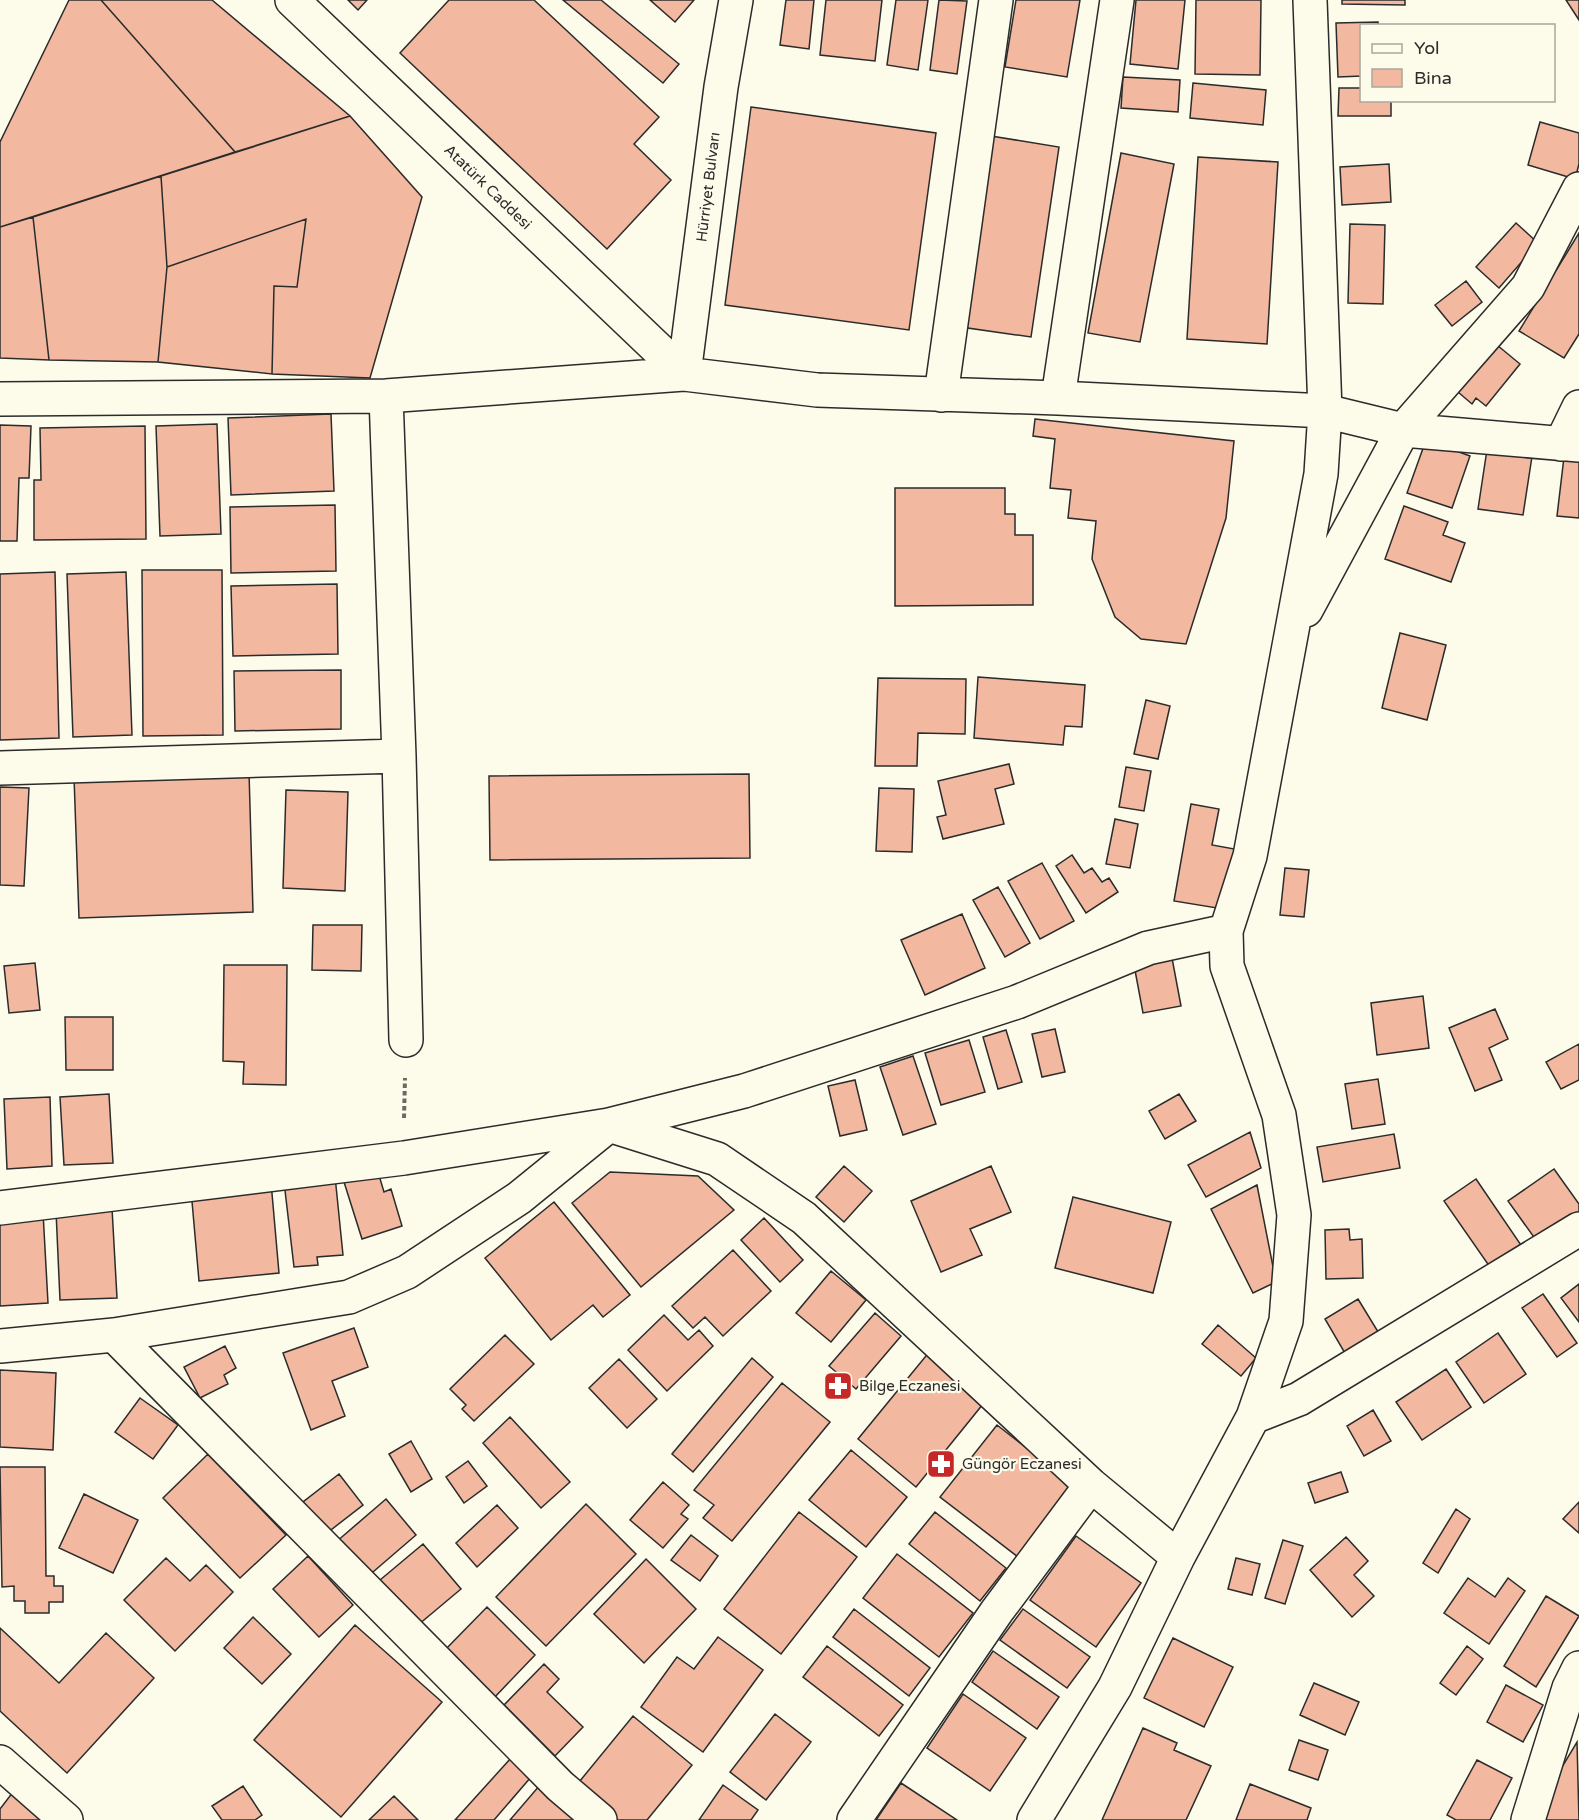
<svg xmlns="http://www.w3.org/2000/svg" width="1579" height="1820" font-family="'Varela Round',sans-serif">
<rect width="100%" height="100%" fill="#fdfbea"/>
<path fill="#f2b8a0" stroke="#2b2b2b" stroke-width="1.5" d="M69,0H101L235,152L0,227V142Z
M101,0H212L350,116L235,152Z
M348,0H367L358,10Z
M449,0H534L659,117L634,144L671,180L607,249L400,53Z
M563,0H601L679,64L663,83Z
M650,0H694L675,22Z
M786,0H814L809,49L780,45Z
M826,0H882L875,61L820,55Z
M896,0H928L918,70L887,65Z
M939,0L967,1L957,74L930,70Z
M1016,0H1080L1067,77L1005,67Z
M1136,0H1185L1178,69L1130,64Z
M1196,0H1261L1260,75L1195,74Z
M1342,0H1405V5L1342,4Z
M1566,0H1579V20Z
M1378,22V26H1362V76L1338,77L1336,23Z
M1123,77L1180,80L1178,112L1121,108Z
M1193,83L1266,90L1263,125L1190,118Z
M1339,88H1362V100H1391V116H1338Z
M751,107L936,133L909,330L725,305Z
M350,116L422,197L370,378L272,374L274,286L297,287L306,219L167,267L161,176Z
M1540,122L1579,133V164L1575,179L1528,165Z
M991,136L1059,147L1031,337L961,327Z
M1121,153L1174,164L1140,342L1088,333Z
M1198,157L1278,162L1267,344L1187,339Z
M1389,164L1391,202L1342,205L1340,167Z
M161,176L167,267L158,362L49,360L33,217Z
M33,217L49,360L0,358V227Z
M306,219L297,287L274,286L272,374L158,362L167,267Z
M1516,223L1538,243L1499,288L1476,267Z
M1350,224L1385,225L1383,304L1348,303Z
M1579,233V334L1564,358L1519,331Z
M1466,281L1482,302L1452,326L1435,305Z
M1497,345L1520,364L1486,406L1476,398L1472,404L1458,392Z
M331,414L334,491L231,495L228,418Z
M1035,419L1234,441L1226,518L1186,644L1141,639L1115,617L1092,559L1096,521L1068,518L1071,490L1050,488L1055,439L1033,436Z
M217,424L221,534L160,536L156,426Z
M0,425L31,426L29,478H19L17,541H0Z
M145,426L146,539L34,540V480H41L40,428Z
M1426,440L1470,456L1452,508L1407,493Z
M1488,443L1533,450L1523,515L1478,509Z
M1564,457L1579,458V518L1557,516Z
M895,488H1005V514H1015V535H1033V605L895,606Z
M335,505L336,571L231,573L230,507Z
M1404,506L1448,522L1443,535L1465,543L1451,582L1385,559Z
M142,570H222L223,735L143,736Z
M55,572L59,738L0,740V574Z
M126,572L132,735L73,737L67,574Z
M337,584L338,654L233,656L231,586Z
M1400,633L1446,645L1427,720L1382,708Z
M341,670V729L235,731L234,671Z
M978,677L1085,685L1082,727L1065,726L1063,745L974,738Z
M878,678L966,679L965,734L918,733L917,766H875Z
M1146,700L1170,706L1158,759L1134,754Z
M1009,764L1014,784L995,789L1004,824L943,839L937,817L946,815L938,781Z
M1126,767L1151,771L1144,811L1119,807Z
M249,772L253,912L79,918L74,777Z
M749,774L750,858L490,860L489,776Z
M0,787L29,788L24,886L0,885Z
M879,788L914,789L912,852L876,851Z
M286,790L348,792L345,891L283,888Z
M1191,804L1219,809L1212,845L1240,850L1229,910L1174,901Z
M1115,819L1138,824L1130,868L1106,864Z
M1072,855L1084,873L1092,868L1102,882L1109,878L1118,892L1086,913L1056,866Z
M1042,863L1074,921L1040,939L1008,881Z
M1285,868L1309,870L1304,917L1280,915Z
M998,887L1030,943L1005,957L973,900Z
M962,914L985,968L925,995L901,940Z
M313,925H362L361,971L312,970Z
M1172,958L1181,1006L1143,1013L1134,965Z
M35,963L40,1010L9,1013L4,966Z
M224,965H287L286,1085L243,1084L244,1062L223,1061Z
M1423,996L1429,1048L1377,1055L1371,1003Z
M1495,1009L1508,1039L1489,1048L1502,1080L1475,1091L1449,1028Z
M65,1017H113V1070H66Z
M1055,1029L1065,1072L1042,1077L1032,1034Z
M1006,1030L1022,1082L998,1089L983,1037Z
M969,1040L985,1092L941,1105L925,1053Z
M1579,1044V1080L1561,1089L1546,1062Z
M913,1056L936,1124L903,1135L880,1067Z
M1378,1079L1385,1124L1352,1129L1345,1084Z
M855,1080L867,1130L840,1136L828,1086Z
M109,1094L113,1163L64,1165L60,1097Z
M1179,1094L1196,1121L1165,1139L1149,1111Z
M50,1097L52,1166L7,1169L4,1099Z
M1250,1132L1261,1168L1206,1197L1188,1165Z
M1394,1134L1400,1168L1323,1182L1317,1147Z
M844,1166L872,1191L844,1222L816,1197Z
M991,1166L1011,1212L970,1229L982,1255L941,1272L911,1201Z
M1554,1169L1579,1204V1220L1541,1247L1508,1201Z
M378,1172L384,1192L391,1189L402,1226L362,1239L344,1182Z
M610,1172L698,1176L734,1210L641,1287L572,1203Z
M335,1176L343,1255L317,1257L318,1265L294,1267L284,1182Z
M1476,1179L1523,1248L1492,1270L1444,1201Z
M271,1182L279,1273L199,1281L191,1190Z
M1257,1185L1276,1282L1253,1293L1211,1209Z
M1073,1197L1171,1222L1153,1293L1055,1268Z
M554,1202L630,1295L603,1317L593,1305L551,1340L485,1258Z
M112,1208L117,1298L60,1300L56,1211Z
M43,1212L48,1303L0,1306V1215Z
M764,1218L803,1260L780,1282L741,1240Z
M1349,1229L1350,1240L1362,1239L1363,1278L1326,1279L1325,1230Z
M733,1250L771,1291L723,1336L705,1317L693,1328L672,1306Z
M831,1271L866,1300L831,1342L796,1313Z
M1579,1284V1322L1561,1298Z
M1543,1294L1577,1343L1557,1357L1522,1308Z
M1358,1299L1380,1335L1346,1355L1325,1319Z
M875,1313L901,1336L856,1389L829,1366Z
M664,1315L688,1340L699,1330L713,1346L667,1391L628,1350Z
M1218,1325L1256,1358L1241,1376L1202,1344Z
M354,1328L368,1367L332,1381L345,1416L311,1430L283,1353Z
M1498,1333L1526,1374L1484,1403L1456,1362Z
M505,1335L534,1364L474,1421L462,1409L466,1405L450,1389Z
M225,1346L236,1368L224,1375L228,1384L200,1398L184,1367Z
M930,1351L957,1374L952,1379L983,1404L916,1487L858,1439Z
M752,1358L773,1377L693,1472L672,1454Z
M619,1359L657,1399L627,1428L589,1388Z
M1446,1369L1471,1407L1422,1440L1396,1402Z
M0,1370L56,1373L53,1450L0,1447Z
M782,1383L830,1422L732,1541L703,1518L714,1505L694,1490Z
M140,1398L178,1425L153,1459L115,1432Z
M1373,1410L1391,1441L1364,1456L1347,1426Z
M510,1417L570,1482L541,1508L483,1443Z
M997,1425L1074,1485L1018,1557L940,1497Z
M411,1441L432,1479L411,1492L389,1454Z
M851,1450L907,1497L866,1547L809,1500Z
M208,1454L286,1535L240,1578L163,1498Z
M468,1461L487,1486L464,1503L446,1477Z
M0,1467H45L46,1576H54V1586H63V1602H49V1613H25V1601H14V1586L2,1587Z
M1341,1472L1348,1492L1315,1503L1308,1483Z
M339,1474L363,1505L327,1533L303,1502Z
M663,1482L689,1505L681,1514L688,1519L663,1548L630,1520Z
M84,1494L138,1520L113,1573L59,1548Z
M386,1499L416,1535L366,1578L336,1542Z
M1579,1502V1533L1563,1519Z
M586,1504L636,1554L546,1646L496,1597Z
M497,1505L518,1528L477,1567L456,1543Z
M1456,1509L1470,1519L1438,1573L1423,1563Z
M799,1512L857,1557L781,1654L724,1609Z
M935,1512L1006,1568L980,1601L909,1544Z
M691,1535L718,1556L700,1581L671,1560Z
M1076,1536L1141,1583L1096,1647L1030,1600Z
M1346,1537L1368,1561L1354,1575L1374,1596L1352,1617L1310,1570Z
M1283,1540L1303,1546L1285,1604L1265,1598Z
M423,1544L461,1589L418,1625L380,1580Z
M897,1554L973,1613L939,1657L863,1598Z
M308,1556L353,1605L319,1637L273,1589Z
M166,1558L190,1581L206,1565L233,1592L175,1651L124,1600Z
M1236,1558L1260,1564L1252,1595L1228,1589Z
M646,1559L696,1609L644,1663L594,1614Z
M1468,1578L1495,1597L1508,1578L1525,1591L1489,1644L1444,1613Z
M1546,1596L1579,1616L1536,1687L1504,1666Z
M487,1607L535,1655L493,1699L444,1651Z
M854,1609L930,1668L909,1696L833,1637Z
M1023,1609L1090,1657L1067,1688L1000,1640Z
M253,1617L291,1654L262,1684L224,1648Z
M355,1625L442,1702L341,1817L254,1740Z
M0,1628L59,1683L106,1633L154,1678L67,1773L0,1711Z
M718,1637L763,1670L703,1752L641,1707L677,1657L694,1669Z
M1173,1638L1233,1667L1204,1727L1144,1698Z
M827,1646L903,1705L879,1736L803,1677Z
M1467,1646L1483,1659L1456,1695L1440,1683Z
M993,1651L1059,1697L1037,1729L972,1682Z
M544,1664L559,1679L547,1692L583,1727L555,1756L504,1705Z
M1314,1683L1359,1702L1345,1735L1300,1715Z
M1506,1685L1543,1705L1523,1742L1487,1722Z
M963,1694L1026,1738L990,1791L927,1748Z
M775,1714L811,1742L766,1800L730,1772Z
M633,1716L692,1765L647,1820H615L575,1787Z
M1143,1728L1177,1743L1174,1750L1211,1766L1186,1820H1102Z
M1299,1740L1328,1750L1318,1780L1289,1770Z
M1577,1742L1579,1820H1545L1538,1807Z
M511,1758L531,1777L494,1820H455Z
M1477,1760L1512,1778L1490,1820H1456L1447,1815Z
M901,1783L957,1820H876Z
M1250,1784L1311,1808L1307,1820H1236Z
M540,1785L581,1820H510Z
M723,1785L758,1810L751,1820H699Z
M243,1786L262,1815L255,1820H222L212,1806Z
M13,1792L47,1820H0V1809Z
M394,1796L418,1820H369Z"/>
<g fill="none" stroke-linecap="round" stroke-linejoin="round">
<g stroke="#2b2b2b" stroke-width="36">
<path id="minor" d="M292,0L684,374
M684,374L721,87L736,0
M941,395L996,0
M386,396L399,756L406,1040
M1058,398L1117,0
M0,399L386,396L684,374L817,390L1058,398L1325,411L1403,430L1579,445
M1561,444L1579,407
M1306,610L1403,430L1528,287L1579,189
M0,768L399,756
M0,1208L404,1158L609,1125L717,1159L804,1218L1091,1485L1178,1557
M114,1335L560,1786L600,1820
M0,1346L114,1335L349,1297L407,1272L519,1198L609,1125L744,1091L1017,1002L1148,948L1226,931
M1253,1417L1299,1399L1579,1229
M0,1762L66,1820
M854,1820L997,1611L1091,1485
M1034,1820L1115,1687L1178,1557L1253,1417L1286,1321L1294,1215L1279,1115L1227,966L1226,931L1250,856L1321,474L1325,411L1310,0
M1528,1820L1569,1688L1579,1668"/>
</g>
<path stroke="#6a6964" stroke-width="4" stroke-dasharray="4.5 3" stroke-linecap="butt" d="M404,1118L405,1078"/>
<use href="#minor" stroke="#fdfbea" stroke-width="33"/>
</g>
<defs>
<g id="pharmacy-square" transform="scale(1.5)"><rect x="-9" y="-9" width="18" height="18" rx="4" fill="#c62828" stroke="#fdfbea"/><path d="M-2-6h4v4h4v4h-4v4h-4v-4h-4v-4h4Z" fill="#fff"/></g>
</defs>
<g fill-rule="evenodd">
<use href="#pharmacy-square" x="838" y="1386"/>
<use href="#pharmacy-square" x="941" y="1464"/>
</g>
<g text-anchor="middle" dominant-baseline="central" stroke-width="4.5" stroke-linejoin="round" paint-order="stroke">
<g font-size="15" fill="#2b2b2b" stroke="#fdfbea">
<text transform="translate(488 187) rotate(44)">Atatürk Caddesi</text>
<text transform="translate(708 187) rotate(-83)">Hürriyet Bulvarı</text>
</g>
<g font-size="15" fill="#2b2b2b" stroke="#fdfbea" text-anchor="start">
<text x="859" y="1386">Bilge Eczanesi</text>
<text x="962" y="1464">Güngör Eczanesi</text>
</g>
</g>
<rect x="1360" y="24" width="195" height="78" fill="#fdfbea" stroke="#a9a89e" stroke-width="1.5"/>
<rect x="1372" y="44" width="30" height="9" fill="#fdfbea" stroke="#a9a89e" stroke-width="1.5"/>
<text x="1414" y="54" font-size="18" fill="#2b2b2b">Yol</text>
<rect x="1372" y="69" width="30" height="18" fill="#f2b8a0" stroke="#a9a89e" stroke-width="1.5"/>
<text x="1414" y="84" font-size="18" fill="#2b2b2b">Bina</text>
</svg>
